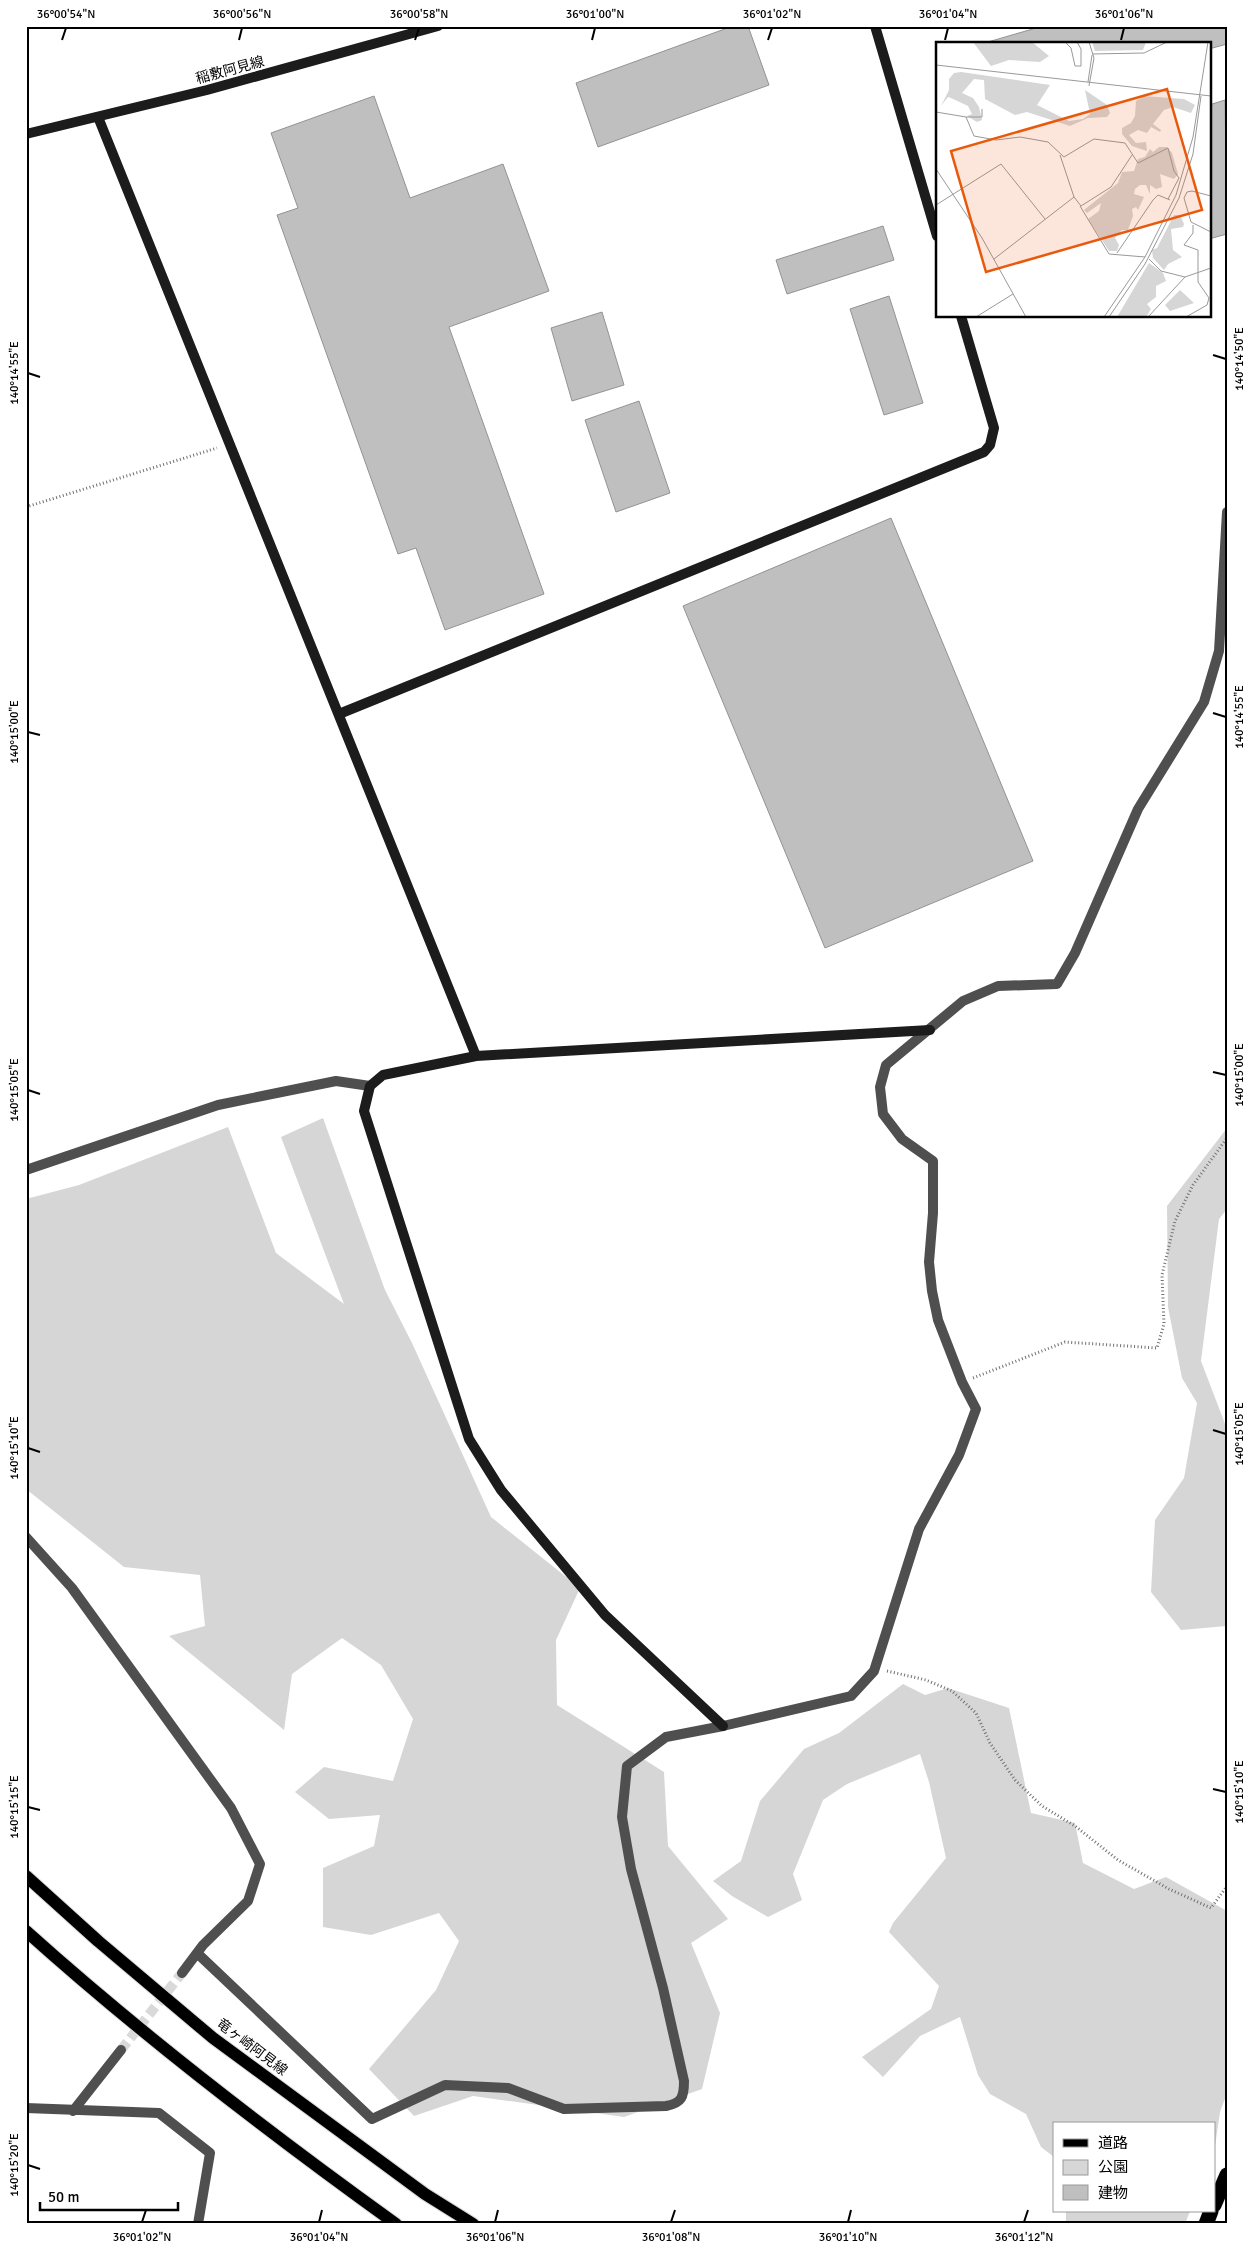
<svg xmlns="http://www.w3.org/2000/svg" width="1253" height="2250" font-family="Signika,'Noto Sans JP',sans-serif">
<rect width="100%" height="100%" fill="#fff"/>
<path fill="#d6d6d6" d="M323,1118L385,1290L412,1343L491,1517L580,1588L556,1640L557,1705L664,1772L668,1846L728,1919L691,1943L720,2013L702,2089L624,2117L473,2096L414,2116L369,2069L436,1990L459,1941L439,1913L371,1935L323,1927V1868L374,1846L380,1815L329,1819L295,1792L324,1767L393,1781L413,1719L381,1665L342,1638L292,1674L284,1730L169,1636L205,1626L200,1575L124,1567L26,1489V1199L79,1185L228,1127L276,1253L344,1304L281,1137Z
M1227,1128V1209L1219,1219L1201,1361L1227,1429V1626L1181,1630L1151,1592L1155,1520L1184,1478L1197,1403L1182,1378L1168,1307L1167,1206Z
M903,1684L925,1695L948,1688L1009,1708L1031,1813L1075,1823L1083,1863L1134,1889L1166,1877L1227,1911V2093L1220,2112L1214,2153V2124H1054V2157L1041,2147L1026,2114L990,2094L978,2075L960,2017L920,2036L883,2077L862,2057L931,2009L939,1986L889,1932L893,1923L946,1858L929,1782L920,1754L847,1784L823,1800L793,1874L802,1900L768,1917L732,1896L713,1881L741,1861L760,1801L804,1749L839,1733Z
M1066,2211H1190L1185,2224H1066Z"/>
<path fill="#bfbfbf" stroke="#939393" d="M733,26H748L769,85L598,147L576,83Z
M1043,26H1227V44L1209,49V44H981Z
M374,96L410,198L503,164L549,291L449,327L544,594L445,630L416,548L398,554L277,215L298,208L271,133Z
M1225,100L1227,234L1209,239V105Z
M883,226L894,260L787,294L776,260Z
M889,296L923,403L884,415L850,309Z
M602,312L624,385L572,401L551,328Z
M639,401L670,493L616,512L585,420Z
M891,518L1033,861L825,948L683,606Z"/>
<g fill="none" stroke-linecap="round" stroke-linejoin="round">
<path stroke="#d9d9d9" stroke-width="10" stroke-dasharray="10 5" stroke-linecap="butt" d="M121,2050L182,1973"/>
<g stroke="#dbdbdb" stroke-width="14">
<path id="primary" d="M26,1876L98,1941L213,2038L425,2194L473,2224
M26,1931C144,2037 268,2132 396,2224"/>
</g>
<g stroke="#dbdbdb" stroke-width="16">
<path id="highway" d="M1214,2205L1227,2175
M1206,2224L1211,2211"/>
</g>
<path stroke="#717171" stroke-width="3" stroke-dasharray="1 2.5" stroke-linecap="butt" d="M26,507L217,448
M973,1378L1065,1342L1157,1348L1164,1324L1162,1275L1175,1221L1193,1185L1227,1138
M887,1671L926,1680L952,1691L976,1713L990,1743L1015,1780L1042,1806L1075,1826L1118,1860L1169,1889L1211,1908L1227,1886"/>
<path stroke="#4f4f4f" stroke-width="10" d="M26,1170L218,1105L336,1081L370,1086
M26,1537L72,1588L231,1808L260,1864L248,1901L203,1945L182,1973
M197,1953L372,2119L445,2085L508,2088L564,2109L666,2106C682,2103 684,2097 684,2081L663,1988L631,1869L622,1817L627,1766L666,1737L723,1726L851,1696L874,1671L919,1529L959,1455L976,1409L962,1382L938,1320L932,1291L929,1262L933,1213V1161L902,1139L883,1114L880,1087L886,1065L963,1001L998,986L1057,984L1075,953L1138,809L1204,702L1219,651L1227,512
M26,2108L159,2113L210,2153L198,2224
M73,2111L121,2050"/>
<path stroke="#1c1c1c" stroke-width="10" d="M875,26L937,236
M98,117L476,1056
M26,134L207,90L438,26
M339,714L984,452L990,445L994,428L961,316
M723,1726L605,1615L501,1490L469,1439L364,1111L370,1086L383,1075L476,1056L930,1030"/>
<use href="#primary" stroke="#000" stroke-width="12"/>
<use href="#highway" stroke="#000" stroke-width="15"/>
</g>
<path fill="none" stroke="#000" stroke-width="2" d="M62,40L66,28M239,40L242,28M415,40L419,28M592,40L595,28M768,40L772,28M945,40L948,28M1121,40L1124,28M1213,355L1226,359M28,373L40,377M1213,713L1226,717M28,732L40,735M1213,1072L1226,1075M28,1090L40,1094M1213,1430L1226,1434M28,1448L40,1452M1213,1789L1226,1792M28,1807L40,1810M28,2165L40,2169M142,2222L146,2210M319,2222L322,2210M495,2222L498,2210M671,2222L675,2210M848,2222L851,2210M1024,2222L1028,2210"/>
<g text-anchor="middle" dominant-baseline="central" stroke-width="4" stroke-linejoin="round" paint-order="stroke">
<g font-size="14" fill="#000" stroke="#fff">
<text transform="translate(230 70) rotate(-15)">稲敷阿見線</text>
<text transform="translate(252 2047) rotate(37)">竜ヶ崎阿見線</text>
</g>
</g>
<g transform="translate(936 42)">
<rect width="275" height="275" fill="#fff"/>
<path d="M37,0H96L113,14L104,20L73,18L55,24ZM156,0H210L207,8L159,9ZM25,30L114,43L101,63L133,79L147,77L154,72L149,48L171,63L174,71L171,75L152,76L134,84L91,70L79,73L49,57L48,38L38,37L26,51L37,56L43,65L46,78L41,80L31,74L36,72L32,64L15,56L12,55L5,64L13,48V37L18,31ZM208,54L248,57L259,63L255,71L237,65L228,68L217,82L225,88L224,90L215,85L211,91L202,88L193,93L200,101L210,100L211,109L196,104L186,92V86L195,81L199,74L200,59ZM223,105H231L236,111L242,132L238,137L224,132L226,145L220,147L214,143V152L210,143H204L199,147L198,152L208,155L202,168L200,165L196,167L197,174L192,188H186L179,196L183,203L181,209H173L152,177L163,169L165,161L151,171L148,168L182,141L186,130L198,129L202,117L209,115L214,107L217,110ZM238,173H244L248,182L247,185L235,187L237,208L246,215L232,222L228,228L217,216L216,208L221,206ZM213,221L227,231L230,239L220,244V255L211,262L215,267L210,275H181ZM244,248L258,261L234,269L229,263Z" fill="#d6d6d6"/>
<path fill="none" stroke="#999" stroke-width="1" d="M129,0L135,6L139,24H145V7L141,0M156,12L208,11L231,0M0,23L275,54M152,40L156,13M153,44L158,16L153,0M0,70L30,75L38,94L60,98L84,95L112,100L128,115L158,97L189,101L202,121L232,106L238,129L243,136L232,157M30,75H46V67M124,113L138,155L145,164L175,145L196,113M0,127L46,196L90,275M275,154L256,149L251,150L248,156L255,180L275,190M0,163L65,122L109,177M144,164L173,212L209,215M181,211L217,158L222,153L234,158M58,217L138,155M213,217L225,229L249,235M40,275L77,252M168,275L209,215L240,153L257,95L272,0M173,275L209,222L243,156L257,112L265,54M212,275L249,235L275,226M250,275L271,263L273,256L262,240V208L248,203L257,191V183"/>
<path fill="#e8590c" fill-opacity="0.15" stroke="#e8590c" stroke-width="2.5" d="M231,47L266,168L50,230L15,109Z"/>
<rect width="275" height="275" fill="none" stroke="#000" stroke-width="2.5"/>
</g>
<rect width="1253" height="2250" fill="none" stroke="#ffffff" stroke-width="55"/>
<rect x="1053" y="2122" width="162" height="90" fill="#ffffff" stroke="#999999"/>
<rect x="1063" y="2139" width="25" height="8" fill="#000000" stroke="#999999"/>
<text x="1098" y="2148" font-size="15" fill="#000000">道路</text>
<rect x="1063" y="2160" width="25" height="15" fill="#d6d6d6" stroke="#999999"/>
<text x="1098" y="2172" font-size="15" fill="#000000">公園</text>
<rect x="1063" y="2185" width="25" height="15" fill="#bfbfbf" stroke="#999999"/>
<text x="1098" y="2198" font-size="15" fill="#000000">建物</text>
<path d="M40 2202v8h138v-8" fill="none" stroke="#000000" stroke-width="2.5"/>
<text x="48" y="2202" font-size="15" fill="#000000" stroke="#ffffff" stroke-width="4" paint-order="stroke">50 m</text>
<rect x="28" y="28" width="1198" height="2194" fill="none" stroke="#000" stroke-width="2"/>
<g font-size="12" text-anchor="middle" fill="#000">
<text x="66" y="18">36°00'54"N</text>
<text x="242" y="18">36°00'56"N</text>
<text x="419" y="18">36°00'58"N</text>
<text x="595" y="18">36°01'00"N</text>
<text x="772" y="18">36°01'02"N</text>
<text x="948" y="18">36°01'04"N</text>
<text x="1124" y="18">36°01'06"N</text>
<text transform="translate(1239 359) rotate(-90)" y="4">140°14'50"E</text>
<text transform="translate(14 373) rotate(-90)" y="4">140°14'55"E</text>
<text transform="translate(1239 717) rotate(-90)" y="4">140°14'55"E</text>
<text transform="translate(14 732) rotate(-90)" y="4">140°15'00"E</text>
<text transform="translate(1239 1075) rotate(-90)" y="4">140°15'00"E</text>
<text transform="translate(14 1090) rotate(-90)" y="4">140°15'05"E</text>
<text transform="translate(1239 1434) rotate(-90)" y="4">140°15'05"E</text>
<text transform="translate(14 1448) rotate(-90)" y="4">140°15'10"E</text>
<text transform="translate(1239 1792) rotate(-90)" y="4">140°15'10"E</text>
<text transform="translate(14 1807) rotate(-90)" y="4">140°15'15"E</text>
<text transform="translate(14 2165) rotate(-90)" y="4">140°15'20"E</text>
<text x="142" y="2241">36°01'02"N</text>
<text x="319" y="2241">36°01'04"N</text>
<text x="495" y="2241">36°01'06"N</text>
<text x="671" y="2241">36°01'08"N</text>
<text x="848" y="2241">36°01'10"N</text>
<text x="1024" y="2241">36°01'12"N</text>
</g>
</svg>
